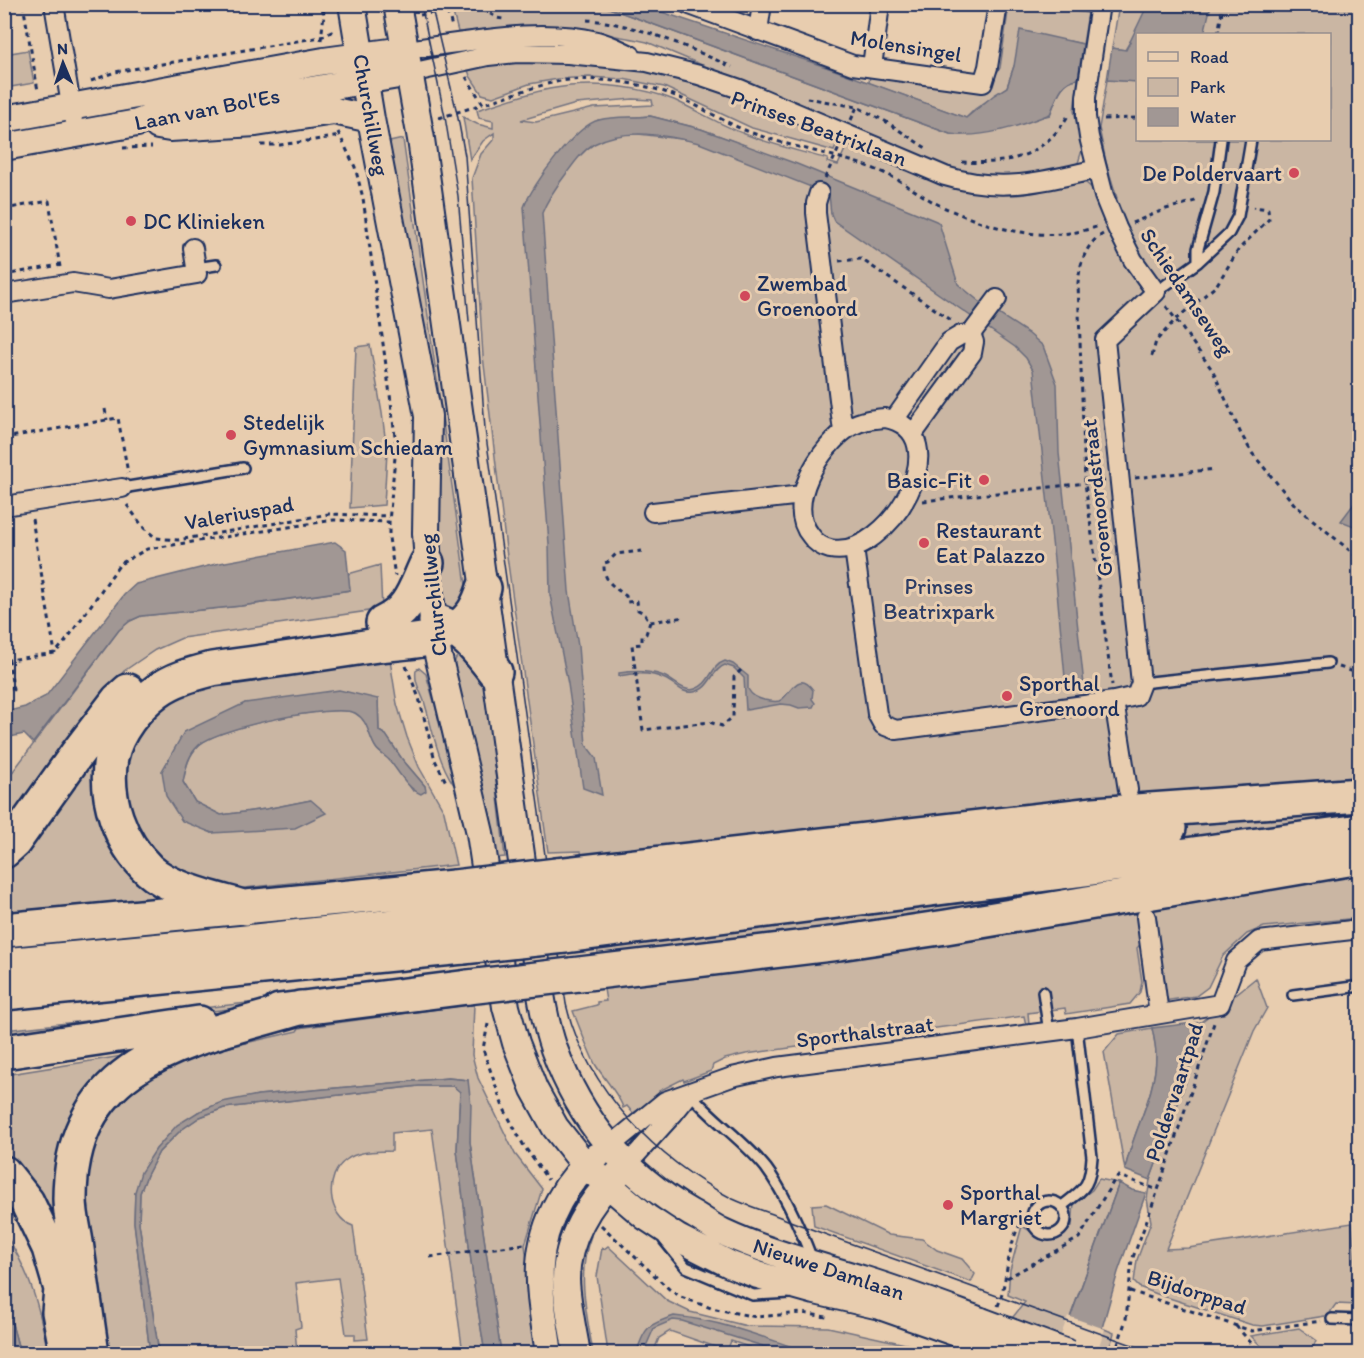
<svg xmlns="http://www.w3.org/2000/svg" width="1364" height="1358" font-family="Itim,sans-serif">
<rect width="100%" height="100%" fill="#e8cdaf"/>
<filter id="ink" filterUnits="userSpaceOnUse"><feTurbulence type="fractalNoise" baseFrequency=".0167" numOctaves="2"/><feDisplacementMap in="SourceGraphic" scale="12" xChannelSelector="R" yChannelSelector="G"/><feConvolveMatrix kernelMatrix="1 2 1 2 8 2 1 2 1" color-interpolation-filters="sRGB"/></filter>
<g filter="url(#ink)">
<path fill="#cab6a3" stroke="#727280" stroke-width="1.5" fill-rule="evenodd" d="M451,5H601L950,134L961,135L1050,115C1056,101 1060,80 1078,79L1074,111L1083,147L1078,163L1046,173L1005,179L965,175L647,42C585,28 521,26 458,32Z
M1009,5H1032L1088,13L1083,44L1070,41L1014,66L1007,87L975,109L966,118L869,83L870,74L993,78L1000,68Z
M1119,5H1359V918L1264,927L1247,934L1223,956L1208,987L1196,996L1164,1001L1153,931L1137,948L1142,982L1140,992L1130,1004L1066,1014L1065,1008L1028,1013L1029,1024L1026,1025L1024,1016L746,1054L725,1059L713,1065L711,1071L684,1081L683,1079L659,1091L661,1094L633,1113L627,1106L623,1108C621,1097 602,1076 595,1064C587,1047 580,1029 573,1011L597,1005V1002L606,1001L581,851L548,852L506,549L483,356L472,178L481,154L494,139V133L483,141L470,160L463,117L477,124L493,128V121L479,118L477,110C508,100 538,89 570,86C604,83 642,87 674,100C696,110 717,123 740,132C768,144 798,151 828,159L827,162L838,165L847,145C903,168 952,195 1014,195C1039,195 1062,182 1086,183L1094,190L1099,204L1117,198L1106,162L1099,128L1107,80L1128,81L1131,40L1125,50L1112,48ZM1138,34H1330V140H1138ZM633,99L652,100L653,105L594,108L536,122L521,120L576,104ZM650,116L701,129L749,147L587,128L598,120Z
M28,50L34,83L5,88V54Z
M514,57L617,65L664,76L734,95L839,138L834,151L752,128L664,87L623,79L589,77L558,79L529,84L493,97L482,94L470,76L466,64Z
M403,139L466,585V600L459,607L441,609L385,143Z
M370,345L382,413L387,452L384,505L350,508L356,347Z
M380,565L382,609L182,638L155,650L124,671L102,696L5,824V782L119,630L130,621L141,616L241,606L350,590L348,574Z
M463,652L483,669L505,857L495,858L455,674C454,664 453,657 463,652Z
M389,654L397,704L407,737L419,767L444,811L456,865L226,890L173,878L120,810L130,742L174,691ZM378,699L379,731L386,735L402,759L425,786L413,791C405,780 397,768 388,758C384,755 380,753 377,749C368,738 370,718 353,712C330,704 216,728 199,745C188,756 186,767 183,782L195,802L221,815L266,809L311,800L212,833L162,771L245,703Z
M419,668L426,674L461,795C437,764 435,737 424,701C420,690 414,682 416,670Z
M95,748C96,779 93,817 108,846C119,866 140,882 156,898L5,912L4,865Z
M1256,978L1267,1008L1254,1031L1166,1249L1188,1248L1352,1223L1356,1287L1359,1288V1305L1336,1304L1331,1311V1315L1263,1326L1252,1325L1157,1294L1139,1287L1134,1282L1137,1260L1151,1222L1147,1199L1150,1180L1186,1081L1200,1031L1201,1022Z
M409,985V988L187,1014L5,1042V1030Z
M474,1004L472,1055L478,1078L515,1154L542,1189L525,1245L540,1353H501L470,1142L468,1080L448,1078L258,1095L198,1112L156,1149L135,1192L134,1222L150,1353L108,1354C103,1323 98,1293 94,1263C89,1231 81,1195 89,1163C98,1126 127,1089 161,1071C198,1052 256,1041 297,1031L299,1028Z
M1152,1028C1154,1037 1156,1047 1156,1056C1156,1096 1132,1132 1125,1170L1104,1052L1119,1034Z
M141,1053L117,1068L63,1242L5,1164L4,1075Z
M419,1086H453L460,1091L457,1150L474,1285L485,1353H463L432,1129L392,1133V1151C377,1152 359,1150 346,1160C324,1175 327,1217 353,1226L368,1339L355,1340V1334H346L338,1278L296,1283L301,1327L295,1329L297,1353H159L139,1223L140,1193L147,1175L159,1152L181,1130L200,1117L224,1108Z
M1099,1179L1119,1183L1057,1353L993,1354L1000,1333L1025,1302L1008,1295L1010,1270L1022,1226L1039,1236L1057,1240L1072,1226L1074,1203L1092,1190Z
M826,1204L889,1235L922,1239L937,1250L962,1259L975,1274L971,1282L814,1226L812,1205Z
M562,1214L568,1219L564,1230L566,1353L558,1354L547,1277Z
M4,1232C31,1274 39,1306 48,1353H20L5,1299Z
M587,1234L591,1236C576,1274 587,1314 593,1353H589L578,1271Z
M608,1246L667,1301L690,1312L747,1326L828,1327L946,1353H766L731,1341L727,1351L670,1331L659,1338L653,1353H608L597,1276L602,1248L604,1249Z
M1102,1328L1114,1333L1108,1353L1093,1354Z
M1299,1328L1316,1340L1311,1353H1268L1251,1336Z"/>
<path fill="#a19794" stroke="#6b6d7e" stroke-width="1.5" d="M1148,4L1211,5L1204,34H1138L1137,82L1107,80L1112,48L1126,50Z
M601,5H641L832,69L966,118L994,95L1007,87L1014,66L1020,30L1083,44L1078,79C1060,80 1056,101 1050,114C1020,126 982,139 950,134Z
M650,116L701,129L797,164L936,221L939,223L958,284L980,302L1028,333L1043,346L1057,384L1059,453L1084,685L1066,688L1054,559L1033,370L1026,358L1015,347L834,221L831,214L829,194L699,143C667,135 625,127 594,144C582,151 574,163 566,174C556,187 548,198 542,213L569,591L578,646L586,745L596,758L602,795L583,788L568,684L550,595L549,544L524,207C532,185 576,125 599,120C615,116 634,118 650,116Z
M1359,497V528L1341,521Z
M335,542L346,550L350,590L241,606L141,616L130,621L119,630L33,743L24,734L5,738V712L25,707L46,696L124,595L136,584L220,563Z
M725,661L733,664L748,676V689C752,696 757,698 764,700C769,701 775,702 779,701C790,697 797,668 813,690L812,699L815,703L813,707L799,708L791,705L781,704L746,710L744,678L734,668L725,665C711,670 711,689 694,692C681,694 676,684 665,679C651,672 634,673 619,676V673C633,671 647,670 661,675C672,678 683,693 695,689C711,684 710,666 725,661Z
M339,690L378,699L379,731L386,735L402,759L425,786L426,791L421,794C407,788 399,772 390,761C386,756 379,753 376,748C368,736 369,721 355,713C334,703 217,728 199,745C188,755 186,767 183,782L195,802L221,815L266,809L311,800L326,813L295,828L212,833L182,821L166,796L162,771L184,732L245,703Z
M1201,1022L1200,1031L1186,1081L1150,1180L1125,1170C1132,1132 1156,1096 1156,1056C1156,1047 1154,1037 1152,1028Z
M448,1078L468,1080L471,1105L470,1142L501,1353H485L474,1285L457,1150L460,1092L453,1086H419L224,1108L200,1117L181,1130L159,1152L147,1175L140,1193L139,1223L159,1353H150L134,1222L135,1192L141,1172L156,1149L177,1125L198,1112L222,1102L258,1095Z
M1119,1183L1132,1190L1146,1193L1118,1272L1102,1328L1057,1354Z
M5,1299L20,1353H5Z
M674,1316C720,1320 766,1338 809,1353H785L682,1321L673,1320L654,1328L643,1353H636C646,1327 646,1325 674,1316Z"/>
<path fill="#e8cdaf" d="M1068,1316L1105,1329L1096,1354H1054Z"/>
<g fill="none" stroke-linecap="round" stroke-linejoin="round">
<g stroke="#1b2f5e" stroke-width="14">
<path id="lane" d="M1198,262V249L1214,192L1221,140
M196,268L216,265
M1156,292L1198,262L1229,233L1238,216L1251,140
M122,488L243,468
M1141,683L1328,663
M1043,992L1049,1032
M1293,995L1360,986
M690,1093C712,1120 744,1140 766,1168C786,1195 800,1228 812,1259
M1032 1218a17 17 0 1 1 34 0a17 17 0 1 1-34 0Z
M1062,1206C1085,1188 1090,1187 1092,1157L1077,1028
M664,1240L686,1267L753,1295L790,1293
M1332,1319L1360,1320"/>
</g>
<g stroke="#1b2f5e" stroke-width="22">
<path id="street" d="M54,4L73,117
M687,4L853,65L983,83L988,67L998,4
M758,31L762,4
M405,50C467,43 535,26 597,41C609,44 620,50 631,55
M872,67L880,4
M410,73L488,56L517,53L568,54L647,62L699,75L740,89L945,176C1000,193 1043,182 1097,169
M819,193L816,203V213L843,432
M4,294L73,283L109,289L197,274L193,248
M971,334L997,299
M885,418C962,432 889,561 830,549C822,547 815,542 811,536C784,504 820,446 850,427C861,420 873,419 885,418Z
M894,420L949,342L961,335L971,334L974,342L972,353L913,434
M4,506L122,488
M653,512L802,495
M854,548L877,714L883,725L896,730L1114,701L1136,696L1141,683L1105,340L1156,292L1133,260L1117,228L1104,196L1089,137L1086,117V97L1100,4
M1114,701L1128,790
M1146,917L1159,1014
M609,1147L665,1101L732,1077L777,1067L1077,1028L1220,1004L1236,961L1259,941L1360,929
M626,1166L673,1114L690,1093"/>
</g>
<g stroke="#1b2f5e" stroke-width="30">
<path id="secondary" d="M352,4L371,119L428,416L426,533L430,596L438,655L480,833L506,1007L516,1043L534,1089L555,1127L585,1165L646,1217L678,1238L731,1265L758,1275L815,1291L880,1306L974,1339
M397,4L421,139L537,969C541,996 545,1023 554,1049C581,1122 625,1174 691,1213C702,1219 712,1227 723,1232C768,1253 817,1265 865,1280C904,1292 943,1307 981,1321
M4,119L324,61L405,50
M158,126L170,128L256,123L334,111L371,119
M4,147L137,123L167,112L311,90L410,73
M549,1354C541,1296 529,1255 559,1201C568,1184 581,1168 597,1156
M577,1354C573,1330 567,1304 566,1280C566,1240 589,1202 617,1175"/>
</g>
<g stroke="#1b2f5e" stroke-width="38">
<path id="highway" d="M436,621C463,630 478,650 495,672
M383,623C410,611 415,588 427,563
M4,851L14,842L76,755L118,700L128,691
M557,875L1094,814L1360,795
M561,907L809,878L1169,828
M246,908C217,899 171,890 149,870C120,842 104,798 111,758C116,732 137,706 157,691C173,679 193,674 212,669C265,662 318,654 371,646C398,642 433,643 456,628C472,619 479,604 484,588
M4,930L454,887
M565,936L1085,869L1360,831
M4,965L246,942L459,919
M571,975L839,943L946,927L1360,857
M4,993L463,947
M279,1011L468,987
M4,1052L199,1023
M4,1173L27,1202L49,1248L61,1289L59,1312L67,1354
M92,1354C87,1319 82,1284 77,1249C75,1233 70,1216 70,1199C70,1057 191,1040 300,1008"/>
</g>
<path stroke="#1b2f5e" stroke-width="3" stroke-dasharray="4.5 4.5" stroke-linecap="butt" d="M23,4L38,91
M438,4L439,12
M475,4L497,18L503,19
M445,11L455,4
M420,15L445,11L449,16L452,27
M587,20C636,23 687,47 732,67
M1218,34L1223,6L1232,4
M321,40L324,14L322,4
M466,77L483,104C509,96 534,86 561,81C596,76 645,83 678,97C704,108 728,125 755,134C797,149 841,155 882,172C903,181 921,196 941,206C991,229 1046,245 1099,226
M91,81L115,72L321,37L336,30
M807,98L857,107L885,121L926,148
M439,118L483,104
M1104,119L1138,118
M851,120L857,107
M338,132L355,167L363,198L391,402L396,446L389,522V538L395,576
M261,145H280L341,136
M123,148L152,147
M962,162C1009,165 1044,157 1069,114
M825,178L839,148
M4,209L49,201L60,267
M1132,223L1166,209L1199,200
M1103,234C1085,244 1080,264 1078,283L1085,483L1112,685
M839,261L861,259L951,320
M4,275L60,265
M1166,306L1213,371L1241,434L1252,453L1295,505L1360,559
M1152,356L1156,341L1176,319L1216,286L1239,249L1269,219L1268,209L1253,207
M105,409L107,420
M4,438L118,418L128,473
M1135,478L1215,469
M923,501L1105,481
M127,505L144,528L156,538L178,540L329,514L389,516
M32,519L55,653
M642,551L616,554L608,562L604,563C603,581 613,586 626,596L627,602L637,601L638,610L644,613L650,622L646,634L642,636V644L632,645L643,730L709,722L722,726L733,717L734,677L741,670
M650,622L685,617
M406,666L419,698L435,760L446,782
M1339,667L1360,674
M4,691L13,690L9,660L55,653L65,642L120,564L147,549L334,520L389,522
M488,1024L483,1049L503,1107L524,1146L548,1180
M601,1225L669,1289L681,1297L711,1308L756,1317L802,1313L827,1317
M430,1257L524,1244
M1007,1278L1079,1238L1115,1179L1119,1176L1158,1190
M1130,1291L1252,1331L1321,1321
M998,1306C1007,1282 1007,1251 1018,1228C1021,1223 1028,1218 1032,1214
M1236,1326L1261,1354
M1115,1354L1126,1319L1132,1260L1158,1190L1215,1020"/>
<use href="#lane" stroke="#e8cdaf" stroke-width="9"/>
<use href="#street" stroke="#e8cdaf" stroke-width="18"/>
<use href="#secondary" stroke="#e8cdaf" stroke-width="26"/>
<use href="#highway" stroke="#e8cdaf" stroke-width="33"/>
<path stroke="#1b2f5e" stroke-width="1.5" d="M421,4L445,117L458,196L469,321
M431,4L457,113L465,156L485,429L566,1004C586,1089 657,1160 733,1199C748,1206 765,1211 780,1217C825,1235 871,1251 917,1267C997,1296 1077,1325 1157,1354"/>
<g stroke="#1b2f5e" stroke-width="30" stroke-linecap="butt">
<path id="secondary-bridge" d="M981,1321L1070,1354
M974,1339L1014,1354"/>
</g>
<g stroke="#1b2f5e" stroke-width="38" stroke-linecap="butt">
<path id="highway-bridge" d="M454,887L557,875
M459,919L561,907
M463,947L565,936
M468,987L571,975"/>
</g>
<use href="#secondary-bridge" stroke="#e8cdaf" stroke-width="26"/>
<use href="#highway-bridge" stroke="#e8cdaf" stroke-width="33"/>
</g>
</g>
<g fill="#d1495b" stroke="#e8cdaf" stroke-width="2">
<circle cx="1294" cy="173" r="6"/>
<circle cx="131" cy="221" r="6"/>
<circle cx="745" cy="296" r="6"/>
<circle cx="231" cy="435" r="6"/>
<circle cx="984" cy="480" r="6"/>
<circle cx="924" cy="543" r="6"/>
<circle cx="1007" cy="696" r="6"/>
<circle cx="948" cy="1205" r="6"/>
</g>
<g text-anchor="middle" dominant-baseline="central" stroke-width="6" stroke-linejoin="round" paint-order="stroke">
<g font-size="22" fill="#1b2f5e" stroke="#e8cdaf">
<text transform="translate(906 46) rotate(9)">Molensingel</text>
<text transform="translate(207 109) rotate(-11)">Laan van Bol'Es</text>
<text transform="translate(371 115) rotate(80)">Churchillweg</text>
<text transform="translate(819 128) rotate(20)">Prinses Beatrixlaan</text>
<text transform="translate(1187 292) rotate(56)">Schiedamseweg</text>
<text transform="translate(1097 498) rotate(-96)">Groenoordstraat</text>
<text transform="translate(239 513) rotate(-10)">Valeriuspad</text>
<text transform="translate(433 595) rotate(-96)">Churchillweg</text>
<text transform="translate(865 1032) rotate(-7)">Sporthalstraat</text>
<text transform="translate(1174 1092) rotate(-72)">Poldervaartpad</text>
<text transform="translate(829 1269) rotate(18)">Nieuwe Damlaan</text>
<text transform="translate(1197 1292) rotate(18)">Bijdorppad</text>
</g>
<g font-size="22" fill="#1b2f5e" stroke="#e8cdaf" text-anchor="start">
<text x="1282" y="173" text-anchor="end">De Poldervaart</text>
<text x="143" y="221">DC Klinieken</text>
<text x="757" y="283">Zwembad<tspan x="757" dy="25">Groenoord</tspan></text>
<text x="243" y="422">Stedelijk<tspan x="243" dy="25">Gymnasium Schiedam</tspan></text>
<text x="972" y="480" text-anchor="end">Basic-Fit</text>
<text x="936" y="530">Restaurant<tspan x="936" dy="25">Eat Palazzo</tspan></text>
<text x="1019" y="683">Sporthal<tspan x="1019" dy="25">Groenoord</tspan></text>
<text x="960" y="1192">Sporthal<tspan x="960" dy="25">Margriet</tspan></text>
</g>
<g font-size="22" fill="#2c3c65" stroke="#e8cdaf">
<text x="939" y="586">Prinses<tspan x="939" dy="25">Beatrixpark</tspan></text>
</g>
</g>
<rect width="1364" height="1358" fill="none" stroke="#e8cdaf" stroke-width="24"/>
<rect x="12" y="12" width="1340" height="1334" fill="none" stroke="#1b2f5e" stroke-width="2" filter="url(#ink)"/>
<rect x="1136" y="33" width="195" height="108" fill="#e8cdaf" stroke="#968e8f" stroke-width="1.5"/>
<rect x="1148" y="52" width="30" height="9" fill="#e8cdaf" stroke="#968e8f" stroke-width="1.5"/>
<text x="1190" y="63" font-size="18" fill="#1b2f5e">Road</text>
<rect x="1148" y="78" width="30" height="18" fill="#cab6a3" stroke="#968e8f" stroke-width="1.5"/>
<text x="1190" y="93" font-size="18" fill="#1b2f5e">Park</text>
<rect x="1148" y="108" width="30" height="18" fill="#a19794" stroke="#968e8f" stroke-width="1.5"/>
<text x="1190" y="123" font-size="18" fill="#1b2f5e">Water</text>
<g transform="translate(63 63) rotate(358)" stroke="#e8cdaf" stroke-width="4.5" paint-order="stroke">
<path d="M0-4.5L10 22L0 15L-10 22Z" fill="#1b2f5e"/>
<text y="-9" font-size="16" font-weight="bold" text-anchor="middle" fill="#1b2f5e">N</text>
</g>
</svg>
